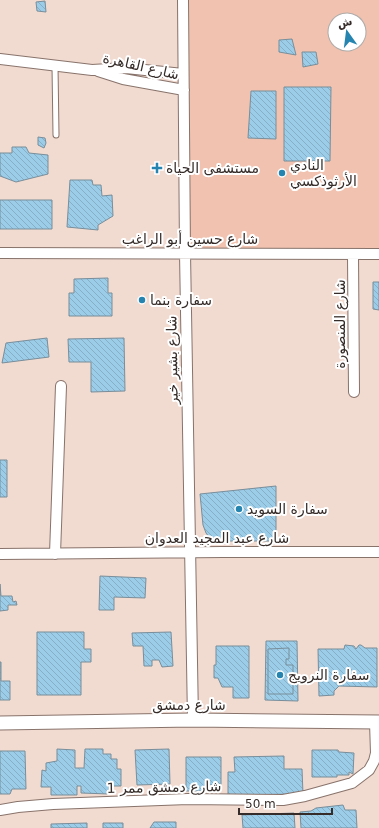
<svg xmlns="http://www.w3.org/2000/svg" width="379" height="828" font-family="'DejaVu Sans',Vazirmatn,sans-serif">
<defs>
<pattern id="building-back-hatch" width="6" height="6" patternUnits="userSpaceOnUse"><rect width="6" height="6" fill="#9bcce8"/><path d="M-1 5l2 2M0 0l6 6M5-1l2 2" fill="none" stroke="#86afc7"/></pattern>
</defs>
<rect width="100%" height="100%" fill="#f1dad0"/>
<path fill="#f0c2af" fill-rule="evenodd" d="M184,0H379V259L188,256ZM335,20H359V44H335Z"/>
<path fill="url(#building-back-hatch)" stroke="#798e9a" d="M45,1L46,12L37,11L36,2Z
M292,39L296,55L279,52V40Z
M302,52H316L318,64L303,67Z
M284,87H331L330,161H284Z
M251,91H276V139L248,138Z
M38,137L45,138L46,143L44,148L38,145Z
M12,147H26L29,153L48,155V174L16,182L0,176V153H12Z
M70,180H92L93,185H101L102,196L112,195L113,216L98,225V230L67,227Z
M0,200H52V229H0Z
M108,278V293H112V316H69V293H74V279Z
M373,282H379V310L373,309Z
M47,338L49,357L2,363L6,343Z
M124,338L125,391L91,392V362H69L68,339Z
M0,460H7V497H0Z
M276,486V541H216L209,537L206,533L203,525L200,494Z
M100,576L146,578L145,598L114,597V610H99Z
M0,584L1,596H12L13,602L16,601L17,605H8V610L0,611Z
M37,632H84V649H91V662H81V695H37Z
M171,632L173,666L162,667L159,660H152V666H144L143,646H133L132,633Z
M266,641H297L298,701L265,700Z
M345,645L354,646L356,649L359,645H361L365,648H377V687L339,686L334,691V695L319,696L318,649H344Z
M216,646H249V698H233V687H222L218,678H214V665H216Z
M289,648V659H286V665H293V694H268V649Z
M0,662H1V681H10V700H0Z
M57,749L75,750V768H84L85,749H103V754H111V759H117V769H121V786H109V794L81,793V786H77V795H51V787H41L42,770L46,771V763L57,761Z
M169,749L170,784L137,785L135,750Z
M312,750H338L339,752L354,753L353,774L349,772V775H337V777H312Z
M0,751H25L26,789H12L10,794H0Z
M284,756V769H302L303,794L228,795V772H235L234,757Z
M186,757H221V785H208V791H186Z
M343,805L345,810H356L357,828H301L300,812L311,811L316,808Z
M294,813L295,828H243L242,815Z
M154,822H176V828H150Z
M87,823V828H51V824Z
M103,823H123V828H103Z"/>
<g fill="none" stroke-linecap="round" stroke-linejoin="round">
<g stroke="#88736b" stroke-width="7">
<path id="service" d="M55,66L56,135"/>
</g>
<g stroke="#88736b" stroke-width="12">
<path id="minor" d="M183,0L185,253L193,720
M0,59L92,70L126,68L183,74
M98,71L123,79L184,90
M0,253L379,254
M353,255L354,392
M0,554L223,552H379
M55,554L61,386
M0,810L18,807L53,804L188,799L283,800L305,796L352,783L369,770L374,761L376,753L375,722"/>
</g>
<g stroke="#88736b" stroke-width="15">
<path id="tertiary" d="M0,723L193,720L379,722"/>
</g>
<use href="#service" stroke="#fff" stroke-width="5"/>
<use href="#minor" stroke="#fff" stroke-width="10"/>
<use href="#tertiary" stroke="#fff" stroke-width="13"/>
</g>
<g fill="#2585b0" stroke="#fff" stroke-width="1.5">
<path d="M155 162h4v4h4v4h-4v4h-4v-4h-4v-4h4z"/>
<circle cx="282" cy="173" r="4"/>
<circle cx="142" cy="300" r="4"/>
<circle cx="239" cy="509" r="4"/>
<circle cx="280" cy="675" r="4"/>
</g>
<g text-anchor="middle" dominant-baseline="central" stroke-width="4" stroke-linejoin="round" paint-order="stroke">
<g font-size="14" fill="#352c29" stroke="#fff">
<text transform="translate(141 66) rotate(13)">شارع القاهرة</text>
<text x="190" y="239">شارع حسين أبو الراغب</text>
<text transform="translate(340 324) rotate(-90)">شارع المنصورة</text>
<text transform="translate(172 360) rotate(-91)">شارع بشير خير</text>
<text x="217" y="538">شارع عبد المجيد العدوان</text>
<text x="189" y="705">شارع دمشق</text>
<text transform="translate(164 787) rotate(-1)">شارع دمشق ممر 1</text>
</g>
<g font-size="14" fill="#352c29" stroke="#fff" text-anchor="start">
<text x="290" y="165">النادي<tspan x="290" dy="16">الأرثوذكسي</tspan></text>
<text x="166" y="168">مستشفى الحياة</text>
<text x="150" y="300">سفارة بنما</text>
<text x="247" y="509">سفارة السويد</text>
<text x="288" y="675">سفارة النرويج</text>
</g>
</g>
<g transform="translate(347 32) rotate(346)"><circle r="19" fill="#ffffff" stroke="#aeaba9"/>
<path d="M0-3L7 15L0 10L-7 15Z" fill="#2585b0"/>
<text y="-6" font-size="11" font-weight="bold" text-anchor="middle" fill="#352c29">ش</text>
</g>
<path d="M239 808v6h93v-6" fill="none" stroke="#352c29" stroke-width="2"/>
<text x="245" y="808" font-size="12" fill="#352c29" stroke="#ffffff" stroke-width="3" paint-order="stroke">50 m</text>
</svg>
